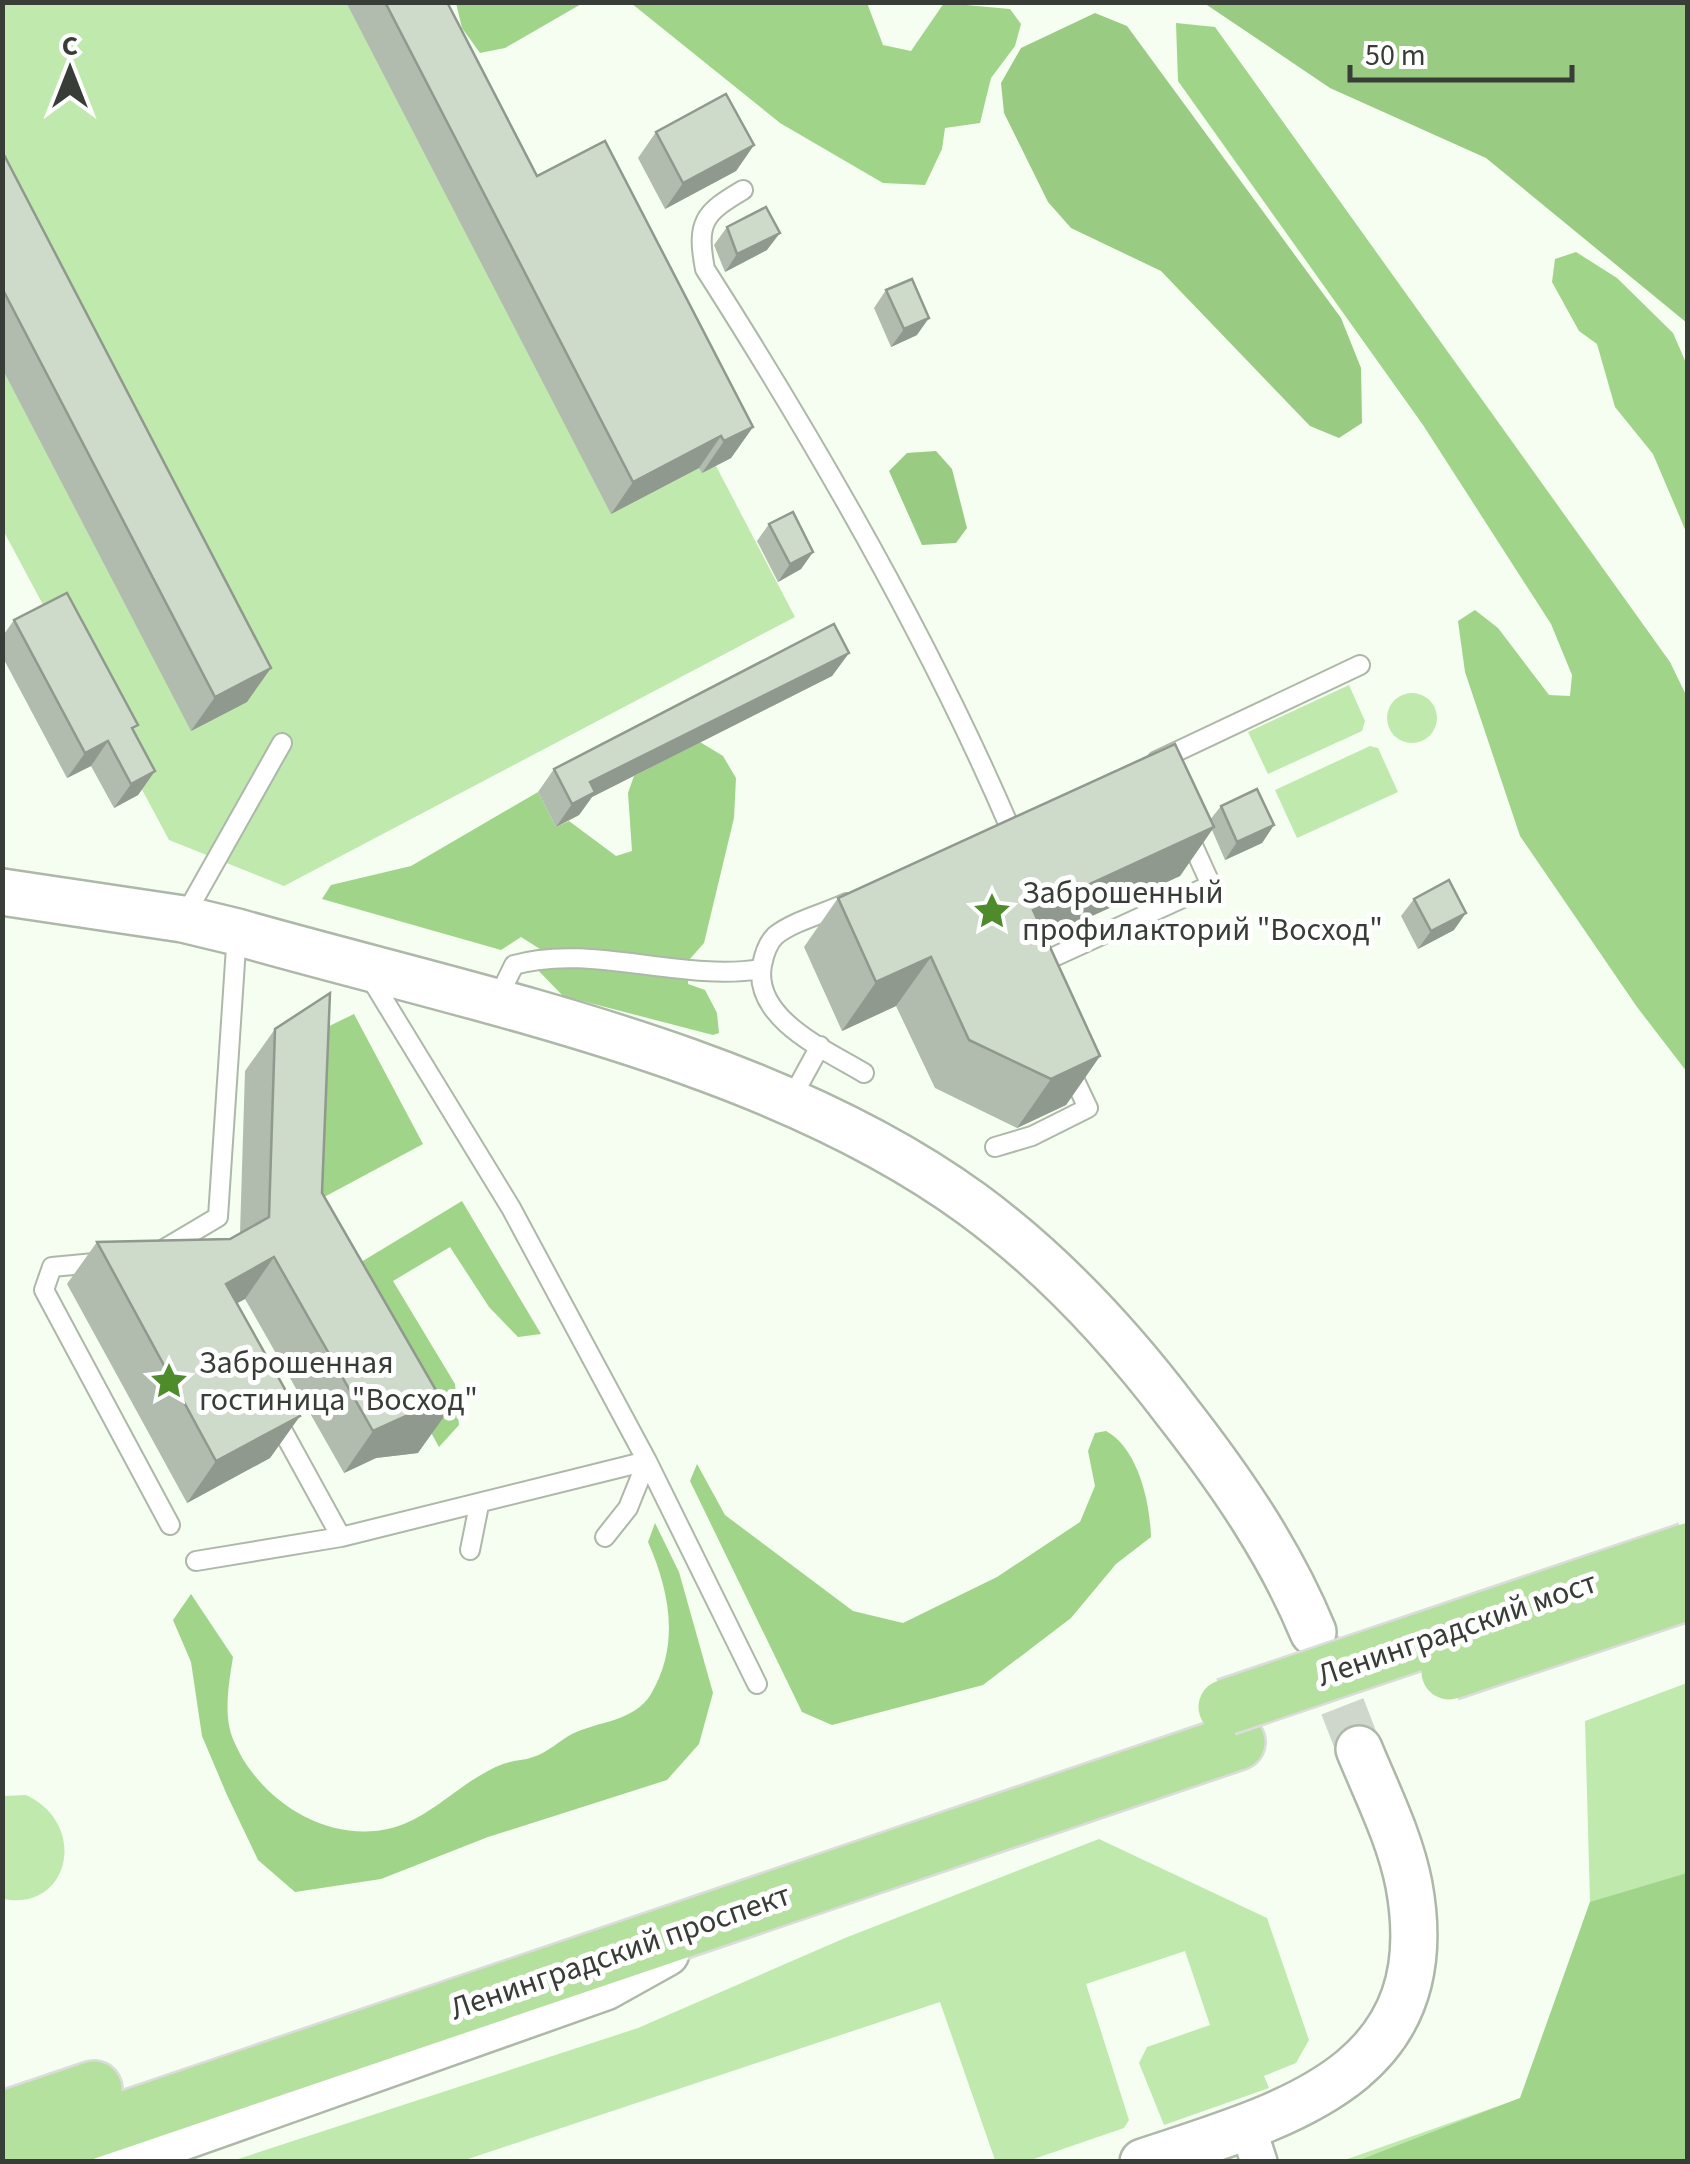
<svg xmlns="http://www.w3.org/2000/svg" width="1690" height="2164" font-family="'Source Sans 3',sans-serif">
<rect width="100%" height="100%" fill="#f5fef1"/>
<path fill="#c0e9ae" d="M2,3H410L517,206L567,181L795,617L284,886L169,840L3,530Z
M1349,685L1365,721L1362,731L1268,774L1248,732Z
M1387 718a25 25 0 1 1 50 0a25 25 0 1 1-50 0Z
M1370,746L1378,748L1398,792L1297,838L1275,790Z
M1687,1683V2161L1339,2162L1521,2098L1590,1902L1585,1721Z
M26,1795C89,1824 70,1912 3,1899V1796Z
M1099,1839L1267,1918L1309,2040L1296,2063L1264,2076L1269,2088L1164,2125L1139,2063L1147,2047L1210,2025L1185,1951L1086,1984L1129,2120L1124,2128L1028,2161L995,2160L940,2002L462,2161H232L638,2028L845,1938Z"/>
<path fill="#a0d489" d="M456,3V2L583,3L505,48L480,53L462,28Z
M631,3H867L883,45L911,51L944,3L1010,9L1021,24L1015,46L991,78L980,123L945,128L942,149L925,185L883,183L780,123Z
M1176,23L1215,27L1670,662L1687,697V1072L1637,1007L1520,836L1465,672L1458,621L1475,610L1498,628L1549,695L1570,696L1572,675L1551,624L1423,425L1178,81Z
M1576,252L1617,278L1673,333L1687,365V534L1653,454L1615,407L1597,344L1579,331L1552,282L1555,259Z
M700,742L723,756L736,778L734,818L704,943L689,960L688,984L705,990L717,1013L719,1033L713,1035L563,996L533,965L540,949L521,937L501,950L322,899L331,885L411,866L538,792L556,827L569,821L616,856L632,851L628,793L634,776Z
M354,1014L423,1144L313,1203L317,1032Z
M462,1201L541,1334L518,1337L489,1307L450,1247L393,1281L455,1384L459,1425L439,1447L343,1273Z
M1106,1431C1138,1448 1150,1502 1151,1537L1116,1564L1071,1618L983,1685L832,1725L802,1712L690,1481L697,1464L725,1515L853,1611L903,1623L997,1577L1080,1522L1095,1486L1088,1451L1095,1433Z
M655,1523L679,1572L713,1693L699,1744L667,1780L488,1837L381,1879L295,1892L258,1860L227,1795L202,1736L191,1662L173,1620L191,1594L233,1657C229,1682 223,1715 233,1739C257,1799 327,1845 392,1828C433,1817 463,1779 503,1764C513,1760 523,1761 533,1757C547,1753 559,1741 572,1734C598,1721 634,1722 651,1694C680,1645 670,1592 648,1542Z
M1687,1873V2161H1357L1520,2098L1590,1902Z"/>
<path fill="#99cc82" d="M1204,3H1687V323L1486,158L1330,88Z
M1095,13L1127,26L1341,318L1361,368L1362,423L1339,438L1310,426L1161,271L1071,228L1048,202L1004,113L1001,83L1021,48Z
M936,451L952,469L967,528L956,543L922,545L889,471L907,453Z"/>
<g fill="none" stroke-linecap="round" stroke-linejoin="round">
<path stroke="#cfd7cc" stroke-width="45" stroke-dasharray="45 22" stroke-linecap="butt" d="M1318,1644L1359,1749"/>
<g stroke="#adb8a9" stroke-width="22">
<path id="service" d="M743,190C704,213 696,222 705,269C816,443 929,639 1010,828
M1157,761L1360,665
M847,903C826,913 793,921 775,936C768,943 764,955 762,965C752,1019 828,1051 864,1073
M184,917L282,743
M1034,966L1211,885L1186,830
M368,974L511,1208L647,1461L757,1684
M497,1000L514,965C590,943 681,982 761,969
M790,1101L820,1046
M995,1147L1032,1136L1088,1108L1068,1066
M159,1252L218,1217L237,932
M105,1262L52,1267L44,1290L170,1525
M274,1415L341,1537
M605,1537L628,1508L647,1461
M470,1550L479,1505
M196,1561L341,1537L647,1461"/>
</g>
<g stroke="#adb8a9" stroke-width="40">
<path id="minor" d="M1248,2128L1259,2162"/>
</g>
<g stroke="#adb8a9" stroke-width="50">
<path id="tertiary" d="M2,892L183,919L237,932C476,1000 769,1056 972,1204C1051,1262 1119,1335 1178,1413C1231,1481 1280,1552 1313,1632
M112,2162L605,1987L666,1953
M1143,2162C1287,2114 1444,2075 1409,1885C1400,1838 1377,1793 1359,1749"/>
</g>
<g stroke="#dbdcdb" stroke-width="60">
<path id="primary" d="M2,2120L94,2089
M2,2161L1237,1742"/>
</g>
<use href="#service" stroke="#fff" stroke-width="18"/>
<use href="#minor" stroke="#fff" stroke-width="35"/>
<use href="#tertiary" stroke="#fff" stroke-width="45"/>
<use href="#primary" stroke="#b5e19f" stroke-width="55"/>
<g stroke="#dbdcdb" stroke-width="60" stroke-linecap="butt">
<path id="primary-bridge" d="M1449,1672L1688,1592
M1226,1707L1688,1551"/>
</g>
<use href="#primary-bridge" stroke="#b5e19f" stroke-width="55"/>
</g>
<path fill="#b1bbae" d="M346,2H447L537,176L753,427L731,458L702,473L699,468L611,514Z
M656,132L754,145L736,171L665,209L638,158Z
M2,151L247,702L191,731L2,368Z
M727,227L767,250L725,272L714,245Z
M886,290L917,335L891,347L874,308Z
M769,524L813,552L801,569L778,582L757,541Z
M14,620L134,731L155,771L138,795L114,808L91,766L67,778L2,656V637Z
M849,653L832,676L592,797L579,815L556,827L538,792L554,769Z
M1221,806L1274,825L1262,843L1225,860L1212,830L1180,876L1046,937L1100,1056L1066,1105L1017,1128L935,1088L896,1006L842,1031L804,947L838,898L1210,820Z
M1414,899L1454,930L1418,949L1401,916Z
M275,1029L322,1193L418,1453L376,1458L344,1473L245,1299L236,1303L300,1416L270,1458L187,1503L67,1284L97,1242L230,1239L240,1233L245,1071Z"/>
<path fill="#90998d" d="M754,145L736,171L665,209L683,183Z
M780,233L767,250L725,272L737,254Z
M929,318L917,335L891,347L904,329Z
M753,427L731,458L702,473L724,441Z
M721,436L699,468L611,514L633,482Z
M813,552L801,569L778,582L790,564Z
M849,653L832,676L592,797L579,815L556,827L572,804L590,782Z
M271,668L247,702L191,731L215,697Z
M108,741L91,766L67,778L85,753Z
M155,771L138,795L114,808L131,784Z
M1274,825L1262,843L1225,860L1237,842Z
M1214,827L1180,876L999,958L1033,910Z
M1466,913L1454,930L1418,949L1431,931Z
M931,957L896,1006L842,1031L876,982Z
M1100,1056L1066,1105L1017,1128L1051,1079Z
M274,1257L245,1299L196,1326L226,1284Z
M448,1411L418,1453L376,1458L344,1473L373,1431L406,1416Z
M300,1416L270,1458L187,1503L216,1461Z"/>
<path fill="#cedaca" stroke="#90998d" stroke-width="2.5" d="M385,2H447L537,176L605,141L753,427L724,441L721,436L633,482Z
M726,94L754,145L683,183L656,132Z
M2,151L271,668L215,697L2,288Z
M766,207L780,233L737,254L727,227Z
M912,279L929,318L904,329L886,290Z
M793,512L813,552L790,564L769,524Z
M67,593L138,725L132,728L155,771L131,784L108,741L85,753L14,620Z
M834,624L849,653L590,782L595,792L572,804L554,769Z
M1175,744L1214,827L1033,910L1100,1056L1051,1079L969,1040L931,957L876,982L838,898Z
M1257,789L1274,825L1237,842L1221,806Z
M1449,880L1466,913L1431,931L1414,899Z
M330,993L322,1193L448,1411L406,1416L373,1431L274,1257L226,1284L300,1416L216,1461L97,1242L230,1239L269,1217L275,1029Z"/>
<defs>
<g id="sight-bare" transform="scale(3)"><path d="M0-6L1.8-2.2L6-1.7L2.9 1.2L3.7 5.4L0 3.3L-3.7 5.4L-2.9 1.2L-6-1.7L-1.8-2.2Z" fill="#4d8b2b" stroke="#fff" stroke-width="2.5" paint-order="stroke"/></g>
</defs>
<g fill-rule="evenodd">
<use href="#sight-bare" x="992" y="911"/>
<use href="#sight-bare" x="169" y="1381"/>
</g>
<g text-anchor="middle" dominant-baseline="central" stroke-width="10" stroke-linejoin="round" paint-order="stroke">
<g font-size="32" fill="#383d37" stroke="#fff" text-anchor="start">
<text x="1022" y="893">Заброшенный<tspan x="1022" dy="37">профилакторий "Восход"</tspan></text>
<text x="199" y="1363">Заброшенная<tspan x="199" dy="37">гостиница "Восход"</tspan></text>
</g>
<g font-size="32" fill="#383d37" stroke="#fff">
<text transform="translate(1457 1629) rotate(-19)">Ленинградский мост</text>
<text transform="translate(620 1952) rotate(-19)">Ленинградский проспект</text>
</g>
</g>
<rect width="1690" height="2164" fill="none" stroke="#383d37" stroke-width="10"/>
<g transform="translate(70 70)" stroke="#ffffff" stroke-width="8" paint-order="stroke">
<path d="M0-8L18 38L0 25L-18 38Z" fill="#383d37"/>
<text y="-15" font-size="28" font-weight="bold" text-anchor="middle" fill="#383d37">С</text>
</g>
<path d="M1350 65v15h222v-15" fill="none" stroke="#383d37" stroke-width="5"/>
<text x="1365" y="65" font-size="30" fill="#383d37" stroke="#ffffff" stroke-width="8" paint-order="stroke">50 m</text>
</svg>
